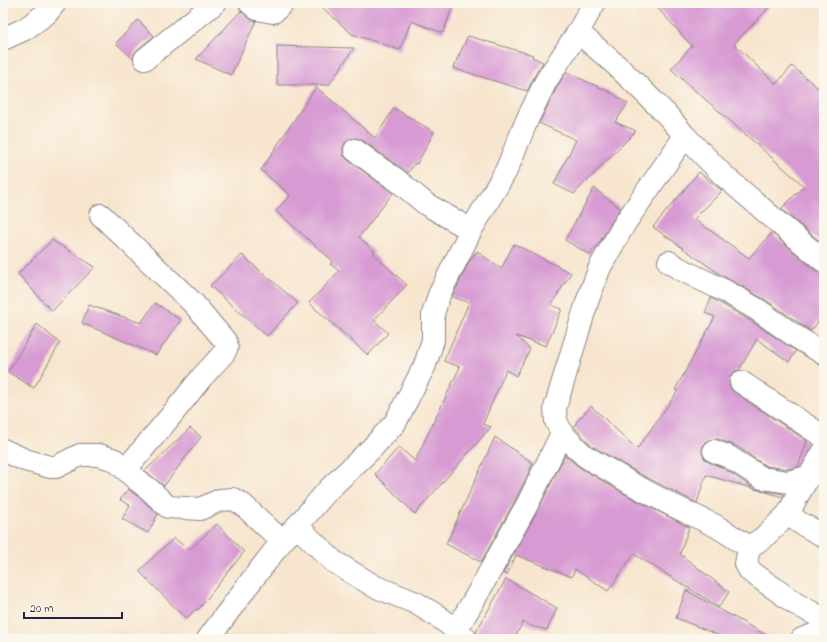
<svg xmlns="http://www.w3.org/2000/svg" width="827" height="642" font-family="'Indie Flower',sans-serif">
<rect width="100%" height="100%" fill="#fbf7ec"/>
<filter id="ink" filterUnits="userSpaceOnUse"><feTurbulence type="fractalNoise" baseFrequency=".025" numOctaves="2"/><feDisplacementMap in="SourceGraphic" scale="8" xChannelSelector="R" yChannelSelector="G"/><feConvolveMatrix kernelMatrix="1 2 1 2 8 2 1 2 1" color-interpolation-filters="sRGB"/></filter>
<filter id="wash" filterUnits="userSpaceOnUse"><feTurbulence type="fractalNoise" baseFrequency=".012" numOctaves="4" result="noise"/><feDisplacementMap in="SourceGraphic" scale="16" xChannelSelector="R" yChannelSelector="G"/><feGaussianBlur stdDeviation="0.9" result="paint"/><feColorMatrix in="noise" values="0 0 0 0 0 0 0 0 0 0 0 0 0 0 0 0 0 1.4 0 .05"/><feComposite in="paint" operator="in"/></filter>
<g filter="url(#wash)">
<rect width="100%" height="100%" fill="#f7e5ce"/>
<g id="blocks">
<path fill="#d79ad3" d="M317,3H454L443,33L411,21L400,50L352,34Z
M653,3H773L734,44L776,84L792,66L824,93V245L781,209L804,186L712,105L692,88L671,69L692,46Z
M241,11L249,18L256,21L231,75L196,59Z
M138,20L154,36L137,50L134,54L133,59L116,43Z
M468,36L533,55L532,57L543,62L535,75L527,91L453,68Z
M277,46L354,48L329,85H277Z
M566,72L612,93L628,104L615,122L636,131L574,194L554,184L576,140L539,123L557,87Z
M316,87L375,138L394,108L434,132L417,164L415,163L408,173L362,140L357,138L350,139L345,143L343,148V155L348,160L393,193L359,237L375,252L373,254L407,285L374,320L388,333L368,355L309,303L339,271L330,264L333,261L276,211L290,195L261,170Z
M699,172L722,191L694,219L749,258L772,233L816,271L822,273H824V314L811,331L764,299L721,275L653,227Z
M594,188L620,208L601,240L590,255L565,240Z
M52,240L95,267L52,311L18,274Z
M514,244L571,273L551,305L562,309L546,346L516,336L530,349L516,376L506,370L483,424L491,427L415,514L375,474L399,447L415,461L460,367L444,361L469,302L452,297L469,262L477,251L501,269Z
M242,255L298,303L267,336L210,286Z
M711,298L751,321L796,351L789,362L757,339L739,370L735,371L731,375L729,382V387L734,392L807,441L798,467L787,469L766,466L736,446L718,439H712L707,441L703,446L702,452L704,458L709,462L723,468L755,489L760,490L784,494L783,497L706,475L697,503L640,474L592,446L574,427L577,421L591,406L637,449L678,391L675,390L715,317L705,313Z
M155,303L181,320L156,355L82,323L89,305L141,323Z
M37,324L60,343L34,388L8,372Z
M190,428L201,437L164,486L145,471Z
M495,437L533,463L517,497L481,562L446,544Z
M565,455L579,467L628,496L689,527L680,554L729,592L719,607L634,554L608,591L575,569L572,577L516,555L507,575L503,573L539,508Z
M128,489L141,499L158,514L148,533L122,519L130,505L120,500Z
M217,524L244,552L198,610L196,609L186,619L139,571L174,538L189,550Z
M506,579L557,608L547,630L531,626L523,622L514,639H478V636L476,632Z
M686,590L721,610L773,639H728L676,618Z"/>
</g>
</g>
<g filter="url(#ink)">
<use href="#blocks" fill-opacity="0" stroke="#8c8484" stroke-width="1"/>
<g fill="none" stroke-linecap="round" stroke-linejoin="round">
<g stroke="#8c8484" stroke-width="24">
<path id="minor" d="M250,3L257,9L273,12L283,3
M578,32L615,64L641,89L668,116L685,136L722,174L788,231L824,261
M3,39L25,29L47,13L55,3
M145,59L215,3
M355,150L382,170L397,180L426,204L471,230
M101,215L194,304L226,342L227,347L224,353L202,377L170,417L126,469
M669,262L680,269L727,292L758,310L792,334L824,354
M741,382L824,437
M562,433L573,445L585,456L634,485L672,505L716,526L749,547
M3,450L25,460L50,467H56L80,455H99L115,460L137,480L149,489L168,507L200,509L220,500L233,499L242,504L282,541
M714,451L729,457L762,478L788,482L808,477
M824,451L798,495L788,514L763,538L749,547L746,564L750,571L796,604L824,619
M788,514L800,523L824,536
M297,526L333,561L374,586L416,603L439,617L456,630L466,639
M456,630L474,600L528,503L562,433L556,421L555,408L587,302L600,267L625,223L685,136
M208,639L248,585L282,541L297,526L329,489L371,449L395,423L425,365L433,340V314L439,295L471,230L506,171L527,120L546,81L578,32L594,3
M802,639L824,631"/>
</g>
<use href="#minor" stroke="#fff" stroke-width="22"/>
</g>
</g>
<rect width="827" height="642" fill="none" stroke="#fbf7ec" stroke-width="16"/>
<path d="M24 612v6h98v-6" fill="none" stroke="#22223b" stroke-width="2"/>
<text x="30" y="612" font-size="12" fill="#22223b" stroke="#fbf7ec" stroke-width="3" paint-order="stroke">20 m</text>
</svg>
